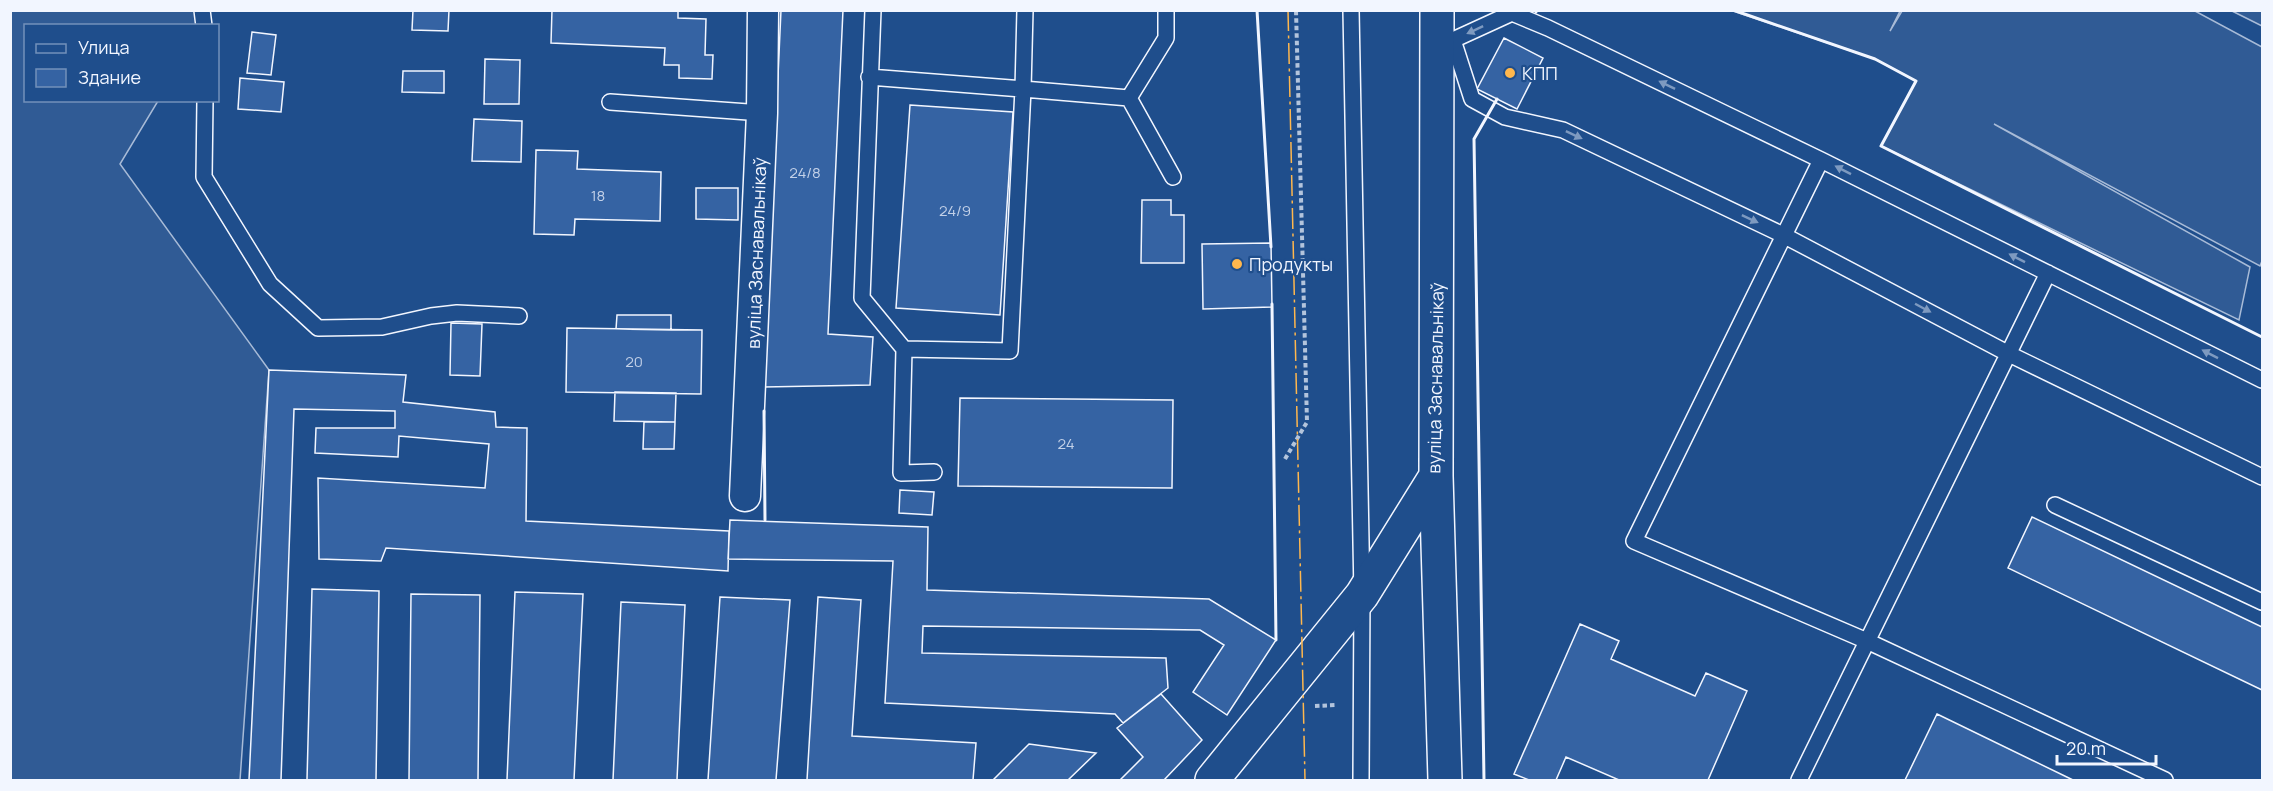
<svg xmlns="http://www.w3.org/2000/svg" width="2273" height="791" font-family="Manrope,sans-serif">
<rect width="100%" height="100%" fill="#1f4e8c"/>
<path fill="#305b95" stroke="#a8bbd7" stroke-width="1.5" d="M10,11H204L202,25L26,26V100L158,101L120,164L269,370L240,780H11Z
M1733,11H1900L1890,31L1902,11H2195L2262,47V261L2260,266L1994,124L2250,267L2239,320L1881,146L1916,81L1875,59Z
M2232,11H2262V26Z"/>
<path fill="#3563a3" stroke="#f2f6ff" stroke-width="1.5" d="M413,10H449L448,31L412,30Z
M552,10H678V18L706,19L705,55H713L712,79L679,78V65H664L665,48L551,43Z
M781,10H843L828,334L873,337L870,385L764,387Z
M252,32L276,35L271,75L247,73Z
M1504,38L1543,58L1517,109L1477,89Z
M485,59L520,60L519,104H484Z
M403,71H444V93L402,92Z
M240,78L284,82L281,112L238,109Z
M910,105L1013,112L1000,315L896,308Z
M474,119L522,121L521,162L472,161Z
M536,150L578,151L577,169L661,172L660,221L575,219L574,235L534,234Z
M696,188H738V220L696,219Z
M1142,200H1171V215H1184V263H1141Z
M1271,243L1272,307L1203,309L1202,244Z
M617,315H671V330L616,329Z
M451,323L482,324L480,376L450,375Z
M567,328L702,330L701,394L566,392Z
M269,370L406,375L403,402L495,412L496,427L527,428L526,521L729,531L728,571L386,548L381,561L319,559L318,478L485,488L489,444L399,436L398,457L315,453L316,428H395V411L294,409L281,780H249Z
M615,392L676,393L675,422L614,421Z
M960,398L1173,400L1172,488L958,486Z
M644,422H675L674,449H643Z
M900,490L934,492L932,515L899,513Z
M2032,517L2262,627V690L2008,568Z
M730,520L928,527L927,590L1209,599L1276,640L1227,715L1193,692L1224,645L1200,630L923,626L922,653L1166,658L1168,688L1123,723L1115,714L885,703L893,561L728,559Z
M312,589L379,591L376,780H307Z
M515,592L583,594L574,780H507Z
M411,594L480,595L478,780H409Z
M720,597L790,600L776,780H708Z
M818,597L861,600L852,736L976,743L973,780H807Z
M621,602L685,605L677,780H613Z
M1580,624L1619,641L1611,659L1695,696L1706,673L1747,691L1708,780H1619L1566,757L1556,780H1529L1514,774Z
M1161,694L1202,740L1164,780H1120L1143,757L1117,728Z
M1937,714L2073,780H1905Z
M1029,744L1096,753L1068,780H993Z"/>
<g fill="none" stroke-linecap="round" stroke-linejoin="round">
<g stroke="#f2f6ff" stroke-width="18">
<path id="lane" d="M202,10L204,26
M873,10L862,298L904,349L1010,351L1023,89L1129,98
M1166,10V38L1129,98L1173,177
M1351,10L1362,595L1361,780
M869,77L1023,89L1025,10
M205,100L204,177L270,284L318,328L382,327L431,316L457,313L519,316
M610,102L762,113
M1821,160L1634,541L1867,641L2165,780
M904,349L901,473L934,472
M2262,380L1821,160L1548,28L1512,13L1453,40L1472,99L1505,117L1563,130L1783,235L2009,354L2262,477
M2055,505L2262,602
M1799,780L2048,273"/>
</g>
<g stroke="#f2f6ff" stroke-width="33">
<path id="street" d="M745,496L762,113L763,10"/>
</g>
<g stroke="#f2f6ff" stroke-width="36">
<path id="secondary" d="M1437,10L1436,476L1445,780
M1212,780L1362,595L1436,476"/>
</g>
<path stroke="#b3c4dc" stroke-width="4" stroke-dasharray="4.5 3" stroke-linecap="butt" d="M1285,459L1307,422L1296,10
M1315,706L1337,705"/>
<use href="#lane" stroke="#1f4e8c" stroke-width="15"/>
<use href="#street" stroke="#1f4e8c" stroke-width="30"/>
<use href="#secondary" stroke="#1f4e8c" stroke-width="33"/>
<path stroke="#f2f6ff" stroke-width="3" d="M1257,10L1271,247
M1733,10L1875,59L1916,81L1881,146L2262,337
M1536,12V10
M1272,304L1276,640
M764,411L765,520
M1484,780L1474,139L1497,99"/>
<path stroke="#ffb74d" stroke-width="1.5" stroke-dasharray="21 4.5 3 4.5" stroke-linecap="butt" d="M1288,10L1305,780"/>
</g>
<defs><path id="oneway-solid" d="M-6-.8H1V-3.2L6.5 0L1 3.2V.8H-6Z" transform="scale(1.5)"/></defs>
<g fill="#7e9ac0">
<use href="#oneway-solid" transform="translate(1475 30) rotate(155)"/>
<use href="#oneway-solid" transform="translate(1667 85) rotate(-154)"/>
<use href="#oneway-solid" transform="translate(1574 135) rotate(25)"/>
<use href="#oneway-solid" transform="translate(1843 170) rotate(-153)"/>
<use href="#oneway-solid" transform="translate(1750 219) rotate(25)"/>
<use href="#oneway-solid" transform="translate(2017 258) rotate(-153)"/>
<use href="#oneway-solid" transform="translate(1923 308) rotate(28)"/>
<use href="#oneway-solid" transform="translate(2210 354) rotate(-153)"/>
</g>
<g fill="#ffb74d" stroke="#1f4e8c" stroke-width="2">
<circle cx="1510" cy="73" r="6"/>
<circle cx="1237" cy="264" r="6"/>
</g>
<g text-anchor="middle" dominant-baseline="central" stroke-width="4.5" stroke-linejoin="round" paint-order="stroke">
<g font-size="15" fill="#c3d1e8">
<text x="805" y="172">24/8</text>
<text x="598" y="195">18</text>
<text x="955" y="210">24/9</text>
<text x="634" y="361">20</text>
<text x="1066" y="443">24</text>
</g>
<g font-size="18" fill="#f2f6ff" stroke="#1f4e8c" text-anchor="start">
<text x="1522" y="73">КПП</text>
<text x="1249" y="264">Продукты</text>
</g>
<g font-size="18" fill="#f2f6ff" stroke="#1f4e8c">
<text transform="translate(756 253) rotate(-88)">вуліца Заснавальнікаў</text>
<text transform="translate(1435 378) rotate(-89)">вуліца Заснавальнікаў</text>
</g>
</g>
<rect width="2273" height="791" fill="none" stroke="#f2f6ff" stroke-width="24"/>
<rect x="24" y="24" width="195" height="78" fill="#1f4e8c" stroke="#7391ba" stroke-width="1.5"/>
<rect x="36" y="44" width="30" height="9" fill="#1f4e8c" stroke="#7391ba" stroke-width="1.5"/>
<text x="78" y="54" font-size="18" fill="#f2f6ff">Улица</text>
<rect x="36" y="69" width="30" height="18" fill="#3563a3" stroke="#7391ba" stroke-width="1.5"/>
<text x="78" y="84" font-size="18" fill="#f2f6ff">Здание</text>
<path d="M2057 755v9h99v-9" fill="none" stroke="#f2f6ff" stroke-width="3"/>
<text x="2066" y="755" font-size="18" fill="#f2f6ff" stroke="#1f4e8c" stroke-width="4.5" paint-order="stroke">20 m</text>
</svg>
